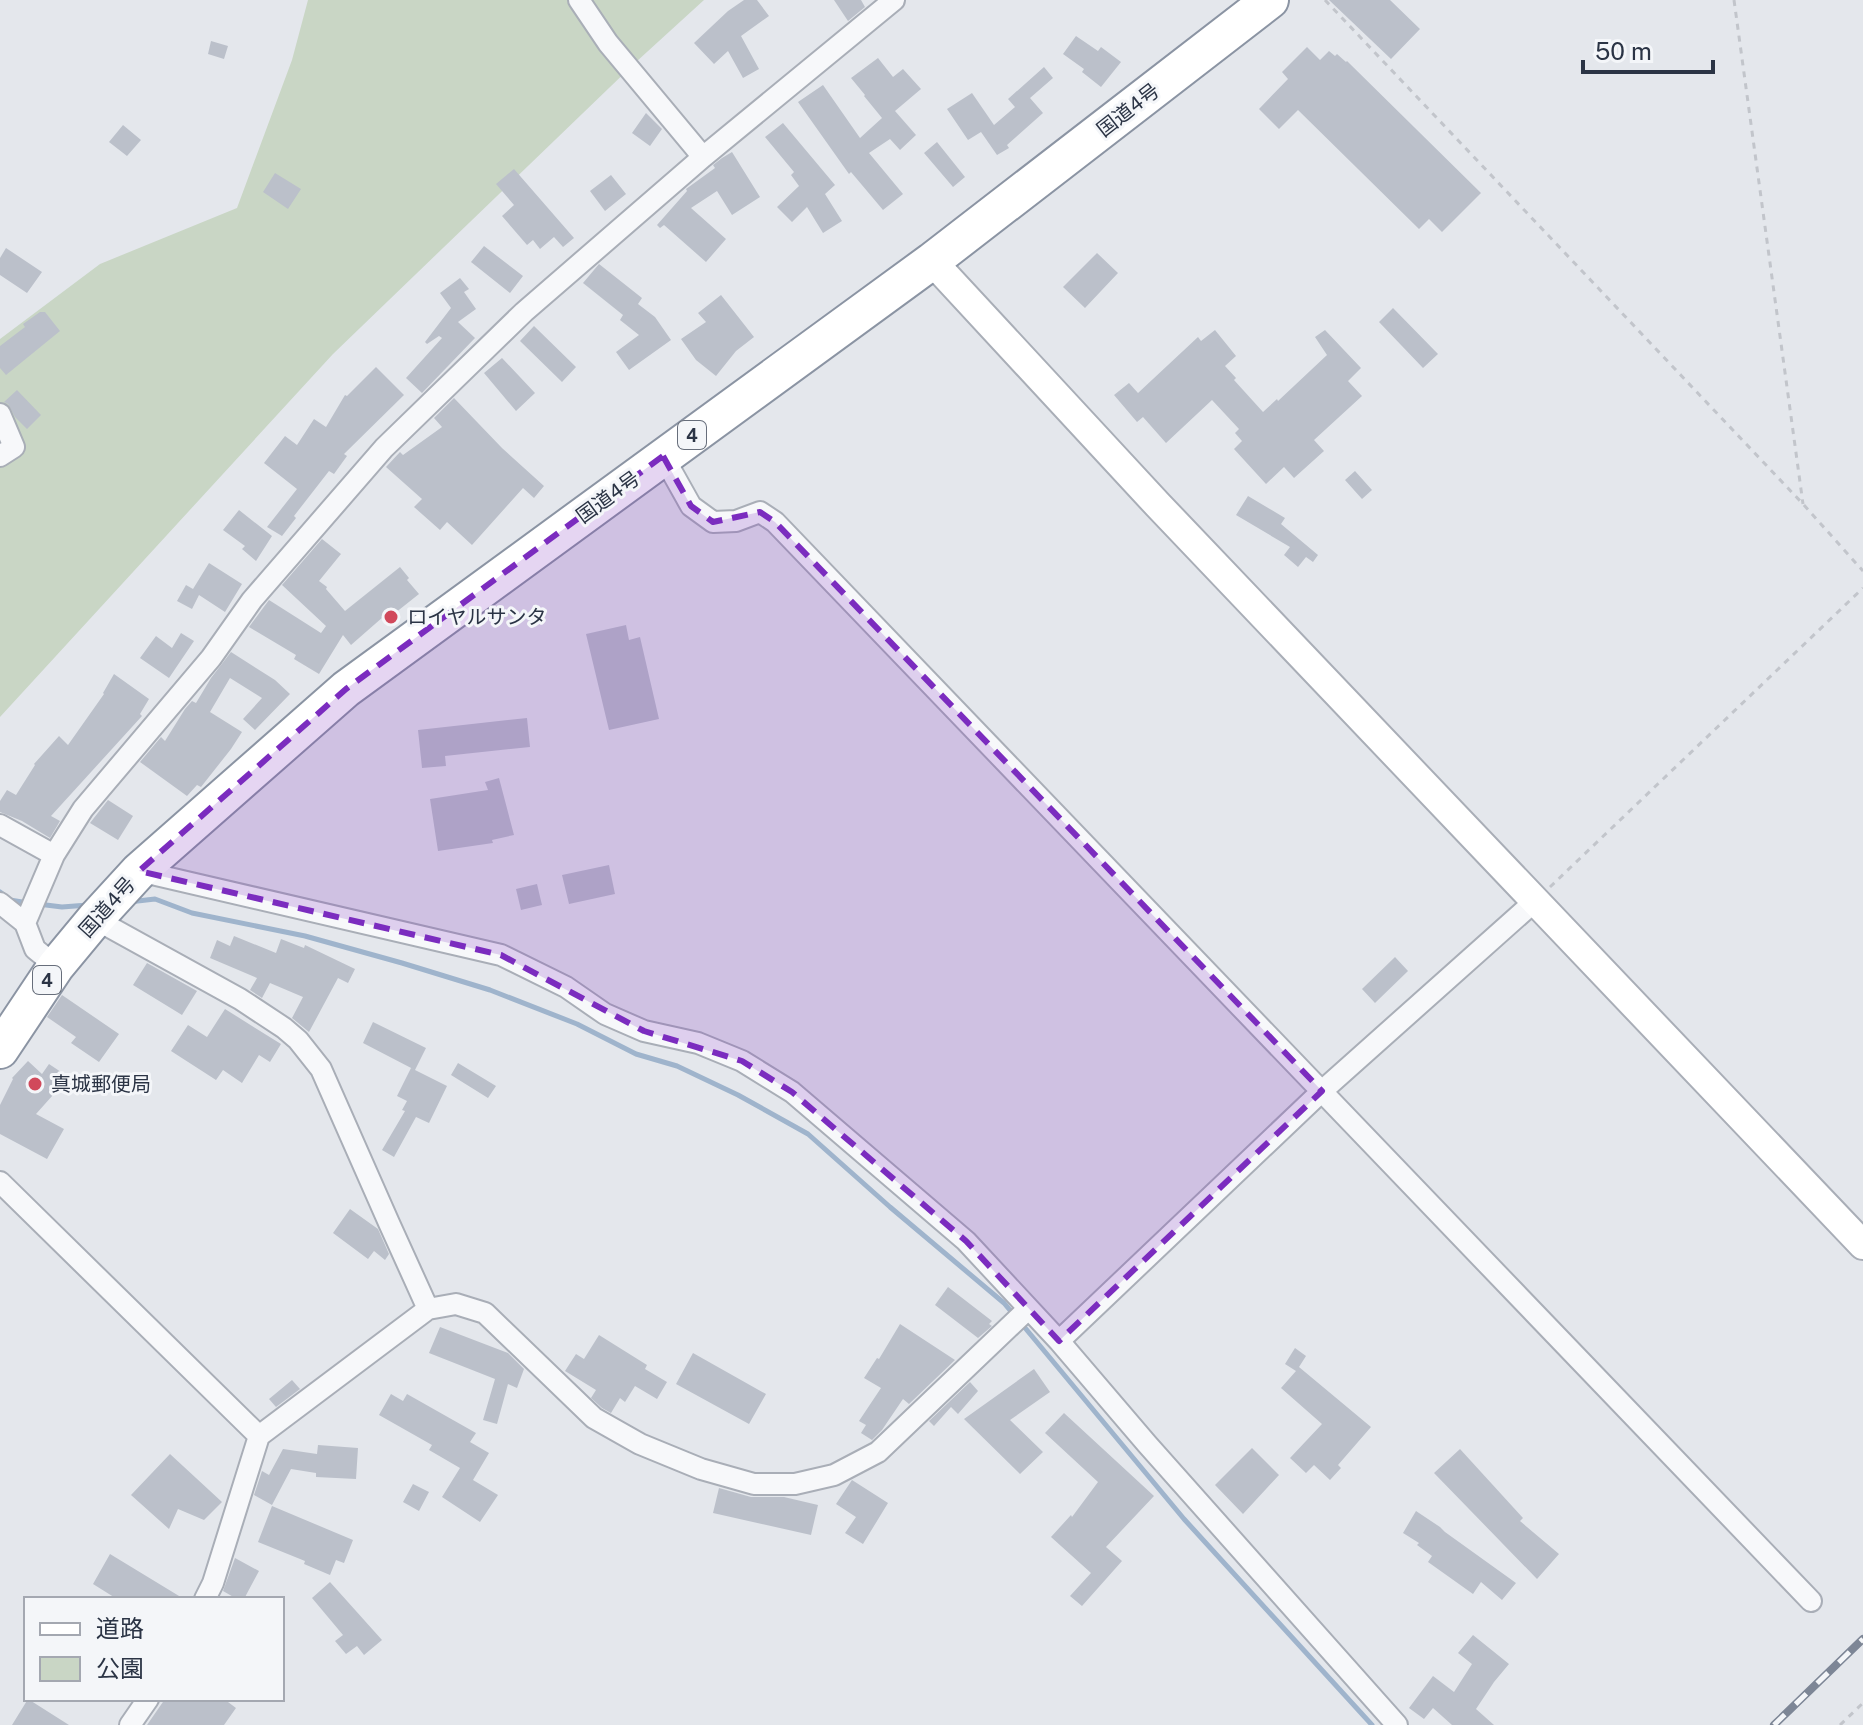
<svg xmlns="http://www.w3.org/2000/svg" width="1863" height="1725" font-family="'Public Sans','Noto Sans JP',sans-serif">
<rect width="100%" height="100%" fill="#e4e7ec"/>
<path fill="#c9d6c5" d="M308,0H704L636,62L333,354L0,717V339L100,264L237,208L292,60Z"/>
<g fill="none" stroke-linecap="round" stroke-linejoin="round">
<path stroke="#9fb4cc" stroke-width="5" d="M0,892L10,900L28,903
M129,902L155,899L192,913L305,936L402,963L490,990L577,1024L636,1054L677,1066L738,1095L808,1134L890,1207L1004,1303L1014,1315
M38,904L62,907L88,905
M1021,1323L1184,1519L1372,1725"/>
</g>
<path fill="#bbc0ca" d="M744,0H757L769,16L741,36L759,69L743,78L728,51L714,64L694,43L728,11Z
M834,0H861L865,7L848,21Z
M1329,0H1390L1420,29L1391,59Z
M1076,36L1098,51L1101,47L1121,62L1101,87L1082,72L1084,69L1063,54Z
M211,41L228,46L224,59L208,54Z
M1307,47L1320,60L1329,51L1335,56L1337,54L1346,62L1347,61L1481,193L1442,232L1429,219L1419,229L1298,110L1279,129L1259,109L1288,79L1282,72Z
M878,58L893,77L903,69L921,89L895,111L916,135L900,150L890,139L869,153L903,194L883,210L851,172L849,174L798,102L823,85L860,138L882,118L864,96L865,95L851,78Z
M1044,67L1053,78L1030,98L1043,113L1007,145L1009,148L997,155L981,132L968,140L947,109L972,93L994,125L1015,107L1008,99Z
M646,113L662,129L650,146L632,133Z
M783,123L835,185L825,194L842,221L823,233L807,207L792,222L777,207L799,186L791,175L794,172L765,137Z
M123,125L141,140L127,156L109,142Z
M937,142L965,177L953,187L924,153Z
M732,152L760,197L732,215L717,191L691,208L726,239L706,262L664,225L660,228L657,225L687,191L686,189L715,168L713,165L722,158Z
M514,169L574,238L563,247L554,237L540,249L533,240L527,245L502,216L514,205L496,184Z
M275,173L301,189L288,209L263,192Z
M611,175L626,194L605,211L590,191Z
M484,246L523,276L510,293L471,262Z
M6,248L42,272L27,293L0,275V258Z
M1097,253L1118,273L1085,308L1063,287Z
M599,264L642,298L638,304L655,317L671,340L629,370L616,352L639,335L620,320L623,315L583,283Z
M460,278L469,289L464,292L476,309L458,322L475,338L422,393L406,378L442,338L439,336L427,344L425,342L451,308L440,293Z
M721,295L754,337L736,351L716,376L696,360L681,339L706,322L698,313Z
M1393,308L1438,354L1423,368L1379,322Z
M40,312H45L60,331L6,375L0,368V346L25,327L23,324Z
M534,326L576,367L562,382L520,341Z
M1215,330L1236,356L1225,366L1236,378L1234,380L1263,412L1277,399L1278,401L1327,355L1315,337L1325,330L1361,368L1348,381L1362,396L1314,440L1324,451L1294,478L1284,467L1266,484L1234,449L1242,441L1235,433L1239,429L1212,400L1166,443L1143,417L1137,422L1114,395L1129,383L1138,393L1198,337L1201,341Z
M502,358L535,393L516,411L484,373Z
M376,367L404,395L344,454L347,456L334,474L329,471L294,516L296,518L282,536L267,527L297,489L264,463L285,436L297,445L314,419L326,427L345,395L347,396Z
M17,390L41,415L27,429L15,417L8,404L4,402Z
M454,398L502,448L544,486L534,498L523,488L472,545L447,522L440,530L414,507L422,499L386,467L400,452L403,455L442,427L434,418Z
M1355,471L1372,490L1362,499L1345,480Z
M1248,496L1285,518L1281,524L1318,555L1313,562L1306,557L1298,567L1284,555L1290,547L1236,515Z
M239,510L272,536L256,561L242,549L245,546L223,530Z
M322,539L341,554L319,581L327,587L326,589L345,611L400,567L409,578L407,580L419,594L385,621L383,617L351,645L343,635L319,674L294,659L296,655L249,627L269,600L321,633L326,626L282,585Z
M209,563L242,584L225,612L199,595L192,609L177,601L186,585L193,589Z
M626,625L629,640L640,637L659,719L609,730L586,634Z
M181,633L194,641L169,678L140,658L156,636L172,648Z
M231,652L275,680L290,694L255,730L243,719L262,698L230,678L210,712L242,732L231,749L201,787L197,785L187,796L140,762L161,737L165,741L185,709L192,701L196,703L211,678Z
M114,674L149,699L140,714L142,716L51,816L60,821L50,838L22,821L0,812V801L7,790L16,795L35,765L34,764L59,736L68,745L104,694L103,693Z
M527,718L530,747L445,756L446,766L422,768L418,730Z
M499,778L514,835L492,840L493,843L438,851L430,799L488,790L485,782Z
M108,800L133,816L118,840L90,823Z
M609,865L615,894L569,904L562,875Z
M537,884L542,905L521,910L516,889Z
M234,936L276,953L281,939L304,948L305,945L355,969L348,983L338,978L309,1032L292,1018L303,997L270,983L262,998L250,990L257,978L210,958L217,940L230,946Z
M1395,957L1408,971L1375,1003L1362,989Z
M147,963L197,991L182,1015L133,985Z
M62,995L119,1034L99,1062L71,1043L76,1037L47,1017Z
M225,1009L281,1044L270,1062L259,1055L242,1083L223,1070L216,1080L171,1051L188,1025L207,1037Z
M373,1022L426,1048L415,1070L363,1043Z
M28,1061L42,1074L49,1064L67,1076L61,1086L36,1114L64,1129L47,1159L0,1134V1105L13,1079L12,1078Z
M458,1063L496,1086L488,1098L451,1075Z
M411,1068L447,1086L429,1123L416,1117L394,1157L382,1150L405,1111L402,1110L407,1101L397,1096Z
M350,1209L378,1229L389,1254L385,1260L374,1251L368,1259L333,1233Z
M948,1287L992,1321L989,1324L992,1326L978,1338L935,1305Z
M900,1324L955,1360L909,1404L903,1399L882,1430L872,1440L861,1433L866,1425L859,1421L881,1388L864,1378L877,1358L879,1359Z
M440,1327L508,1353L524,1369L517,1388L508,1384L497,1424L483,1420L495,1379L429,1353Z
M599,1335L647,1365L645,1369L667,1382L657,1399L635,1386L625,1402L620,1398L611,1413L602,1408L591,1398L596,1390L565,1371L576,1354L584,1359Z
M1295,1348L1306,1356L1299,1367L1371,1427L1338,1465L1341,1468L1330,1480L1314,1465L1306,1473L1290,1458L1322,1424L1281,1388L1296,1371L1285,1364Z
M693,1353L766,1394L749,1424L676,1384Z
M1034,1369L1050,1392L1010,1420L1043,1452L1020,1474L964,1419Z
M292,1380L300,1389L276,1407L269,1399Z
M970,1382L978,1391L958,1414L951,1407L934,1426L929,1421Z
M391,1394L403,1401L407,1394L476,1433L470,1442L489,1453L473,1480L498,1495L480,1522L442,1497L460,1468L429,1450L432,1445L379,1415Z
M1064,1413L1154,1496L1106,1547L1122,1561L1082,1606L1070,1596L1091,1573L1051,1537L1071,1515L1072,1517L1098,1482L1045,1433Z
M318,1445L358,1448L356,1479L316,1477V1473L291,1469L272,1505L254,1495L262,1471L269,1475L283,1449L317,1454Z
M1252,1448L1279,1475L1243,1514L1215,1485Z
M1460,1449L1523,1518L1520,1521L1559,1554L1537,1579L1434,1473Z
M170,1454L222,1502L204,1520L178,1509L169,1529L131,1495Z
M852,1480L888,1503L863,1544L845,1533L856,1517L836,1504Z
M413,1484L429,1492L419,1511L403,1502Z
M719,1488L751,1497H784L818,1505L811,1535L713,1513Z
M272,1506L353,1540L344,1563L336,1560L330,1575L304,1564L305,1561L258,1542Z
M1416,1511L1440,1527L1445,1532L1516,1583L1502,1600L1481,1582L1473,1594L1428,1562L1432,1556L1417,1545L1419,1543L1403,1533Z
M110,1554L184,1599H117L93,1584Z
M235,1558L259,1571L244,1599H237L223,1591Z
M330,1582L382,1640L364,1655L357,1646L346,1654L335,1641L343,1635L312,1598Z
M1473,1635L1509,1664L1494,1682L1476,1709L1494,1725H1452L1433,1708L1424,1719L1409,1708L1433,1676L1454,1692L1472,1664L1458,1653Z
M28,1699L69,1725H12Z
M165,1699H224L236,1708L224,1725H147Z"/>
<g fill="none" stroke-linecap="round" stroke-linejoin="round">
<g stroke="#a9aeb7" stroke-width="24">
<path id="street" d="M579,0L608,43L703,157
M0,414L14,447L0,456
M663,456L691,506L713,522L736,521L760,512L775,522L1811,1601
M0,825L54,855
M139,871L501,955L566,987L605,1014L644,1031L698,1043L742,1061L792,1092L966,1241L1059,1341L1147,1444L1397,1725
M0,903L25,923L35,949L56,966
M95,919L240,999L284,1028L298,1040L321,1069L389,1223L428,1309
M25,923L54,855L83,809L211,658L252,600L384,448L524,312L703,157L894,0
M0,1182L259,1436
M1059,1341L1322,1091L1535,901
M205,1599L213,1583L259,1436L428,1309L456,1304L485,1313L594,1418L640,1444L701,1469L754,1484H795L834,1475L878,1452L1028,1309
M130,1725L148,1699"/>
</g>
<g stroke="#a9aeb7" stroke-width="32">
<path id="secondary" d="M932,261L1158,505L1863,1245"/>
</g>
<g stroke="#8b94a3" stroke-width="40">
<path id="highway" d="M0,1050L56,966L95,919L139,871L346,689L932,261L1270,0"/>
</g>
<path stroke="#c2c5cb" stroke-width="3" stroke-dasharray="6 6" stroke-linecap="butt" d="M1325,0L1803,504L1863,571
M1734,0L1803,504
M1550,887L1863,588
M1840,1725L1863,1703"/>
<use href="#street" stroke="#f7f8fa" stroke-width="20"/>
<use href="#secondary" stroke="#fff" stroke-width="28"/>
<use href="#highway" stroke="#fff" stroke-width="36"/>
<g stroke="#7d8696" stroke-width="8">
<path id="rail" d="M1774,1725L1863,1639"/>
</g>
<use href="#rail" stroke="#f4f6f9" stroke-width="5" stroke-dasharray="15" stroke-linecap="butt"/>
</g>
<path fill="#7b2cbf" fill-opacity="0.2" stroke="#7b2cbf" stroke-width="6" stroke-dasharray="16 10" stroke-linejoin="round" d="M663,456L691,506L713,522L760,512L775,522L1322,1091L1059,1341L966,1241L792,1092L742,1061L644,1031L501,955L139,871L346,689Z"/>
<g fill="#d1495b" stroke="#f4f6f9" stroke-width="3">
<circle cx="391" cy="617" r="8"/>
<circle cx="35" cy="1084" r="8"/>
</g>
<g text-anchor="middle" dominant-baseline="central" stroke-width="6" stroke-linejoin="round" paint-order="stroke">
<g fill="#f4f6f9" stroke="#676e7b" stroke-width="2">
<rect x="678" y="421" width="28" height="28" rx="6"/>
<rect x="33" y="966" width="28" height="28" rx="6"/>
</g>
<g font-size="18" font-weight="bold" fill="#2b3445">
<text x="692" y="435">4</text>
<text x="47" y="980">4</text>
</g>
<g font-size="20" fill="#2b3445" stroke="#f4f6f9">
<text transform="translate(1128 110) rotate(-38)">国道4号</text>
<text transform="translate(608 497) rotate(-36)">国道4号</text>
<text transform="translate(107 907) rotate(-48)">国道4号</text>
</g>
<g font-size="20" fill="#2b3445" stroke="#f4f6f9" text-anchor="start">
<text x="407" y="617">ロイヤルサンタ</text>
<text x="51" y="1084">真城郵便局</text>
</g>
</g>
<rect x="24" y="1597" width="260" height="104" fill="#f4f6f9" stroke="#a4a8b1" stroke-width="2"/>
<rect x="40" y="1623" width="40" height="12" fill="#ffffff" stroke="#a4a8b1" stroke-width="2"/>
<text x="96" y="1637" font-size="24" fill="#2b3445">道路</text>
<rect x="40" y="1657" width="40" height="24" fill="#c9d6c5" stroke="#a4a8b1" stroke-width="2"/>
<text x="96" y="1677" font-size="24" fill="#2b3445">公園</text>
<path d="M1583 60v12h130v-12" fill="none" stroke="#2b3445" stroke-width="4"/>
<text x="1595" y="60" font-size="24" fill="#2b3445" stroke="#f4f6f9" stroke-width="6" paint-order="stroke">50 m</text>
</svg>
